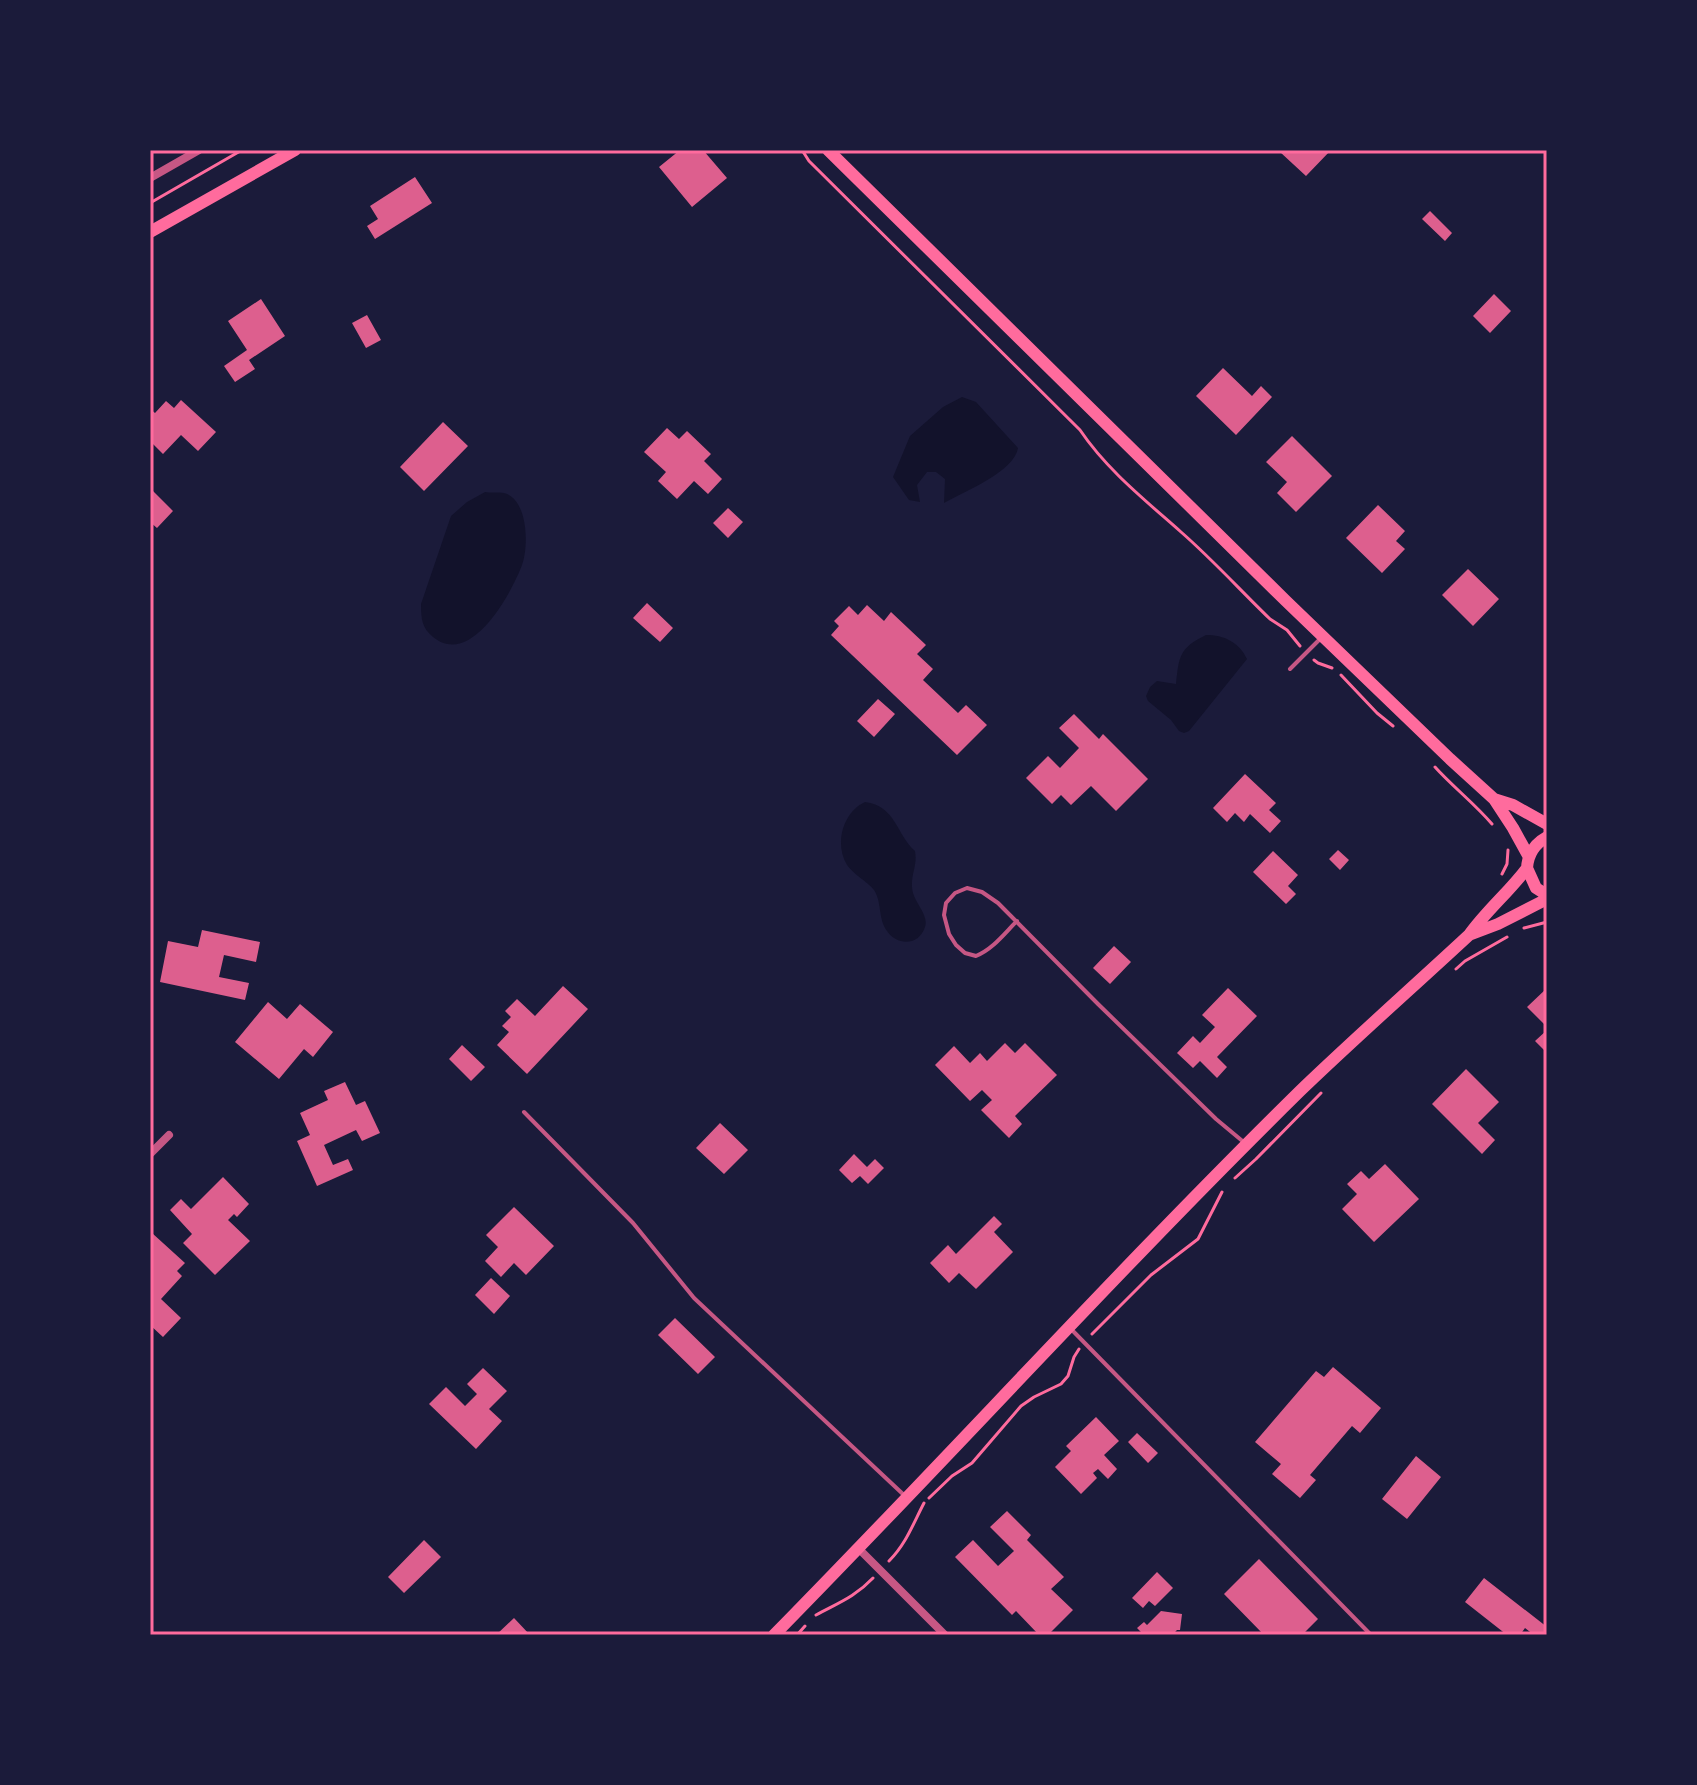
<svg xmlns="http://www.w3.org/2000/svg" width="1697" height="1785" font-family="Overpass,sans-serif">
<rect width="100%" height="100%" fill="#1b1b3a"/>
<path fill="#12122b" d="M962,397L976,402L1018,448C1014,472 965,491 944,503L945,479L936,472H927L917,485L920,502L909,500L893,477L910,436L943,407Z
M485,492C490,493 498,492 504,493C528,499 529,546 522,565C511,594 471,668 433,637C422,628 421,619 421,604L451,516L467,502Z
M1206,635C1224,635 1239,642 1247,659L1189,731L1184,733L1179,731L1171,720L1148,701L1146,696L1150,687L1157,681L1176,684C1179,657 1179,648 1206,635Z
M865,802C896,806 896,834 915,851C918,867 909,876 913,893C916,904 929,916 925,927C919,946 897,946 887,931C878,919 882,902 874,890C867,881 854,875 847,865C834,844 843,812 865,802Z"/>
<path fill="#dd5f8e" d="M680,150H703L727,178L692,207L659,167Z
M1282,150H1331L1306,176L1280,152Z
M415,177L432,203L375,239L367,226L378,219L370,206Z
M1430,211L1452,233L1445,241L1422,219Z
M1494,294L1511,311L1490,333L1473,316Z
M261,299L285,336L249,360L255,369L235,382L224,366L247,350L228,321Z
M367,315L381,340L366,348L352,323Z
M1223,368L1252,396L1261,386L1272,397L1236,435L1196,396Z
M181,400L216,432L198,451L181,435L163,454L150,441V409L155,413L166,401L174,408Z
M443,422L468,446L424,491L400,467Z
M667,428L679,439L687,431L711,454L704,461L722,479L708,494L694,481L677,499L658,481L666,472L644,452Z
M1292,436L1332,476L1296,512L1277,493L1287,482L1266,462Z
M150,488L173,511L157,528L150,522Z
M1378,505L1405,531L1396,541L1405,549L1382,573L1346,538Z
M728,508L743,522L728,538L713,523Z
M1468,569L1499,599L1473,626L1442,595Z
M647,603L673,628L660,642L633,618Z
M867,605L884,621L891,612L926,645L917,654L933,669L923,680L958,713L966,705L987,725L957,755L831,635L839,626L834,621L849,606L858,615Z
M878,699L895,714L874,737L857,721Z
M1074,714L1099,739L1103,734L1148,779L1116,811L1091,786L1071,805L1061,795L1052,804L1026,778L1048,756L1060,768L1079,748L1059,728Z
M1245,774L1276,803L1269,810L1281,821L1270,833L1250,814L1244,822L1235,813L1227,822L1213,808Z
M1338,850L1349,860L1340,870L1329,859Z
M1273,851L1298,875L1288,886L1296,894L1286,904L1253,872Z
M202,930L260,942L256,962L224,955L219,977L249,983L245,1000L160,982L168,941L198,947Z
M1114,946L1131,962L1110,984L1093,968Z
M563,986L588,1009L527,1074L497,1045L509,1032L502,1026L511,1017L505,1011L517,999L535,1016Z
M1228,988L1257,1016L1217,1057L1227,1067L1217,1078L1200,1061L1193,1068L1177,1053L1193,1036L1200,1043L1215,1027L1202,1015Z
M1547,988V1027L1527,1007Z
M268,1002L287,1019L300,1004L333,1032L313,1057L304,1049L279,1079L235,1042Z
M1547,1030V1053L1535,1041Z
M1005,1043L1015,1053L1025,1043L1057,1075L1015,1116L1022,1124L1009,1138L981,1110L992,1100L982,1090L970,1101L935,1065L954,1046L970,1063L980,1053L987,1061Z
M462,1045L485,1067L471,1081L449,1059Z
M1466,1069L1499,1102L1478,1123L1495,1140L1482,1154L1432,1104Z
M345,1082L356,1105L365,1101L380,1133L362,1141L356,1130L324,1145L333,1165L348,1159L353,1170L317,1186L297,1141L310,1135L300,1113L328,1100L324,1091Z
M720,1123L748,1150L724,1174L696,1148Z
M854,1154L867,1167L875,1159L884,1168L868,1184L860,1176L852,1183L839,1170Z
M1385,1164L1419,1199L1374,1242L1342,1209L1357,1194L1347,1184L1361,1171L1369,1179Z
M223,1177L249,1204L237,1217L234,1214L228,1220L250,1241L215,1275L183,1243L192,1234L170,1210L181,1199L191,1209Z
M514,1207L554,1246L526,1275L514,1263L501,1277L485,1261L498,1247L486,1235Z
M994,1216L1002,1224L994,1232L1013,1252L976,1289L959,1273L949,1283L930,1263L948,1245L956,1254Z
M152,1233L185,1263L177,1271L182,1276L161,1299L181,1318L163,1337L150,1325V1235Z
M491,1278L510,1296L494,1314L475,1295Z
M675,1318L715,1357L698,1374L658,1335Z
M1333,1367L1381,1408L1360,1433L1352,1426L1310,1475L1316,1480L1300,1498L1272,1474L1281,1464L1255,1442L1316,1371L1324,1377Z
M483,1368L507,1391L489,1409L502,1421L476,1449L429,1404L446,1387L465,1406L477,1394L467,1384Z
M1096,1417L1119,1441L1104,1455L1117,1469L1108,1479L1098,1469L1093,1473L1097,1478L1081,1494L1055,1467L1071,1451L1066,1446Z
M1137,1433L1158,1453L1148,1463L1128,1442Z
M1416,1456L1441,1477L1407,1519L1382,1499Z
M1007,1511L1031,1535L1027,1540L1064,1577L1051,1589L1073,1610L1048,1635H1039L1016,1611L1012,1615L955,1557L973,1540L998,1566L1014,1551L990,1527Z
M424,1540L441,1557L404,1593L388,1577Z
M1259,1559L1318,1619L1304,1633L1306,1635H1264L1224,1594Z
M1157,1572L1173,1588L1155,1606L1149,1601L1143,1608L1132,1598Z
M1484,1578L1547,1627L1542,1635H1534L1525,1628L1520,1635H1507L1465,1602Z
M1161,1611L1182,1614L1180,1630H1177L1172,1635H1144L1137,1628L1144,1622L1147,1625Z
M514,1618L530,1635H496Z"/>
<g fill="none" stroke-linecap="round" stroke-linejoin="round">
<path stroke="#ff6b9d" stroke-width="3" d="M802,150L809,161L1080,430C1107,470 1145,500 1181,532C1212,559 1240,590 1270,619L1287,630L1300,646
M150,203L242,150
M1314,660L1318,663L1332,668
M1341,675L1377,713L1393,726
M1435,767C1453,787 1474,803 1492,824
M1502,874L1507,864L1508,850
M1524,928L1547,922
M1456,969L1465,961L1507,937
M1235,1178L1256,1159L1321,1093
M1092,1334L1151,1275L1198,1239L1222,1192
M929,1498L952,1476L972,1463L1021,1406L1034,1397L1061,1384L1068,1376L1074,1357L1079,1349
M889,1561C906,1544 913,1524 924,1503
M816,1615C838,1603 855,1597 873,1578
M797,1635L805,1626"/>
<path stroke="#c65784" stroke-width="4" d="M1290,669L1321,638
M1017,921C1004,934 993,949 976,956L965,953L956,945L949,934L944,915L946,903L955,893L967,888L982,892L998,903L1098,1004L1216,1119L1246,1144
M524,1112L633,1223L694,1298L905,1496
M1071,1329L1371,1635"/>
<path stroke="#c65784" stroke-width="8" d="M150,178L199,150
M150,1154L169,1135
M859,1549L945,1635"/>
<path stroke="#ff6b9d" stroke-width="12" d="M828,150L1286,601L1450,759L1494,799L1513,828L1529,857
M150,232L295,150
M1494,799L1513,805L1547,824
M1547,837C1534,844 1528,854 1527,868L1536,888L1547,895
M1469,935L1498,924L1547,899
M774,1635C951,1455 1120,1268 1300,1091C1355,1038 1413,987 1469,935C1486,911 1509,892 1527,868"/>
</g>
<rect width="1697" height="1785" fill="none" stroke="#1b1b3a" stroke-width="304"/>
<rect x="152" y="152" width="1393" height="1481" fill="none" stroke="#ff6b9d" stroke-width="3"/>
</svg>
